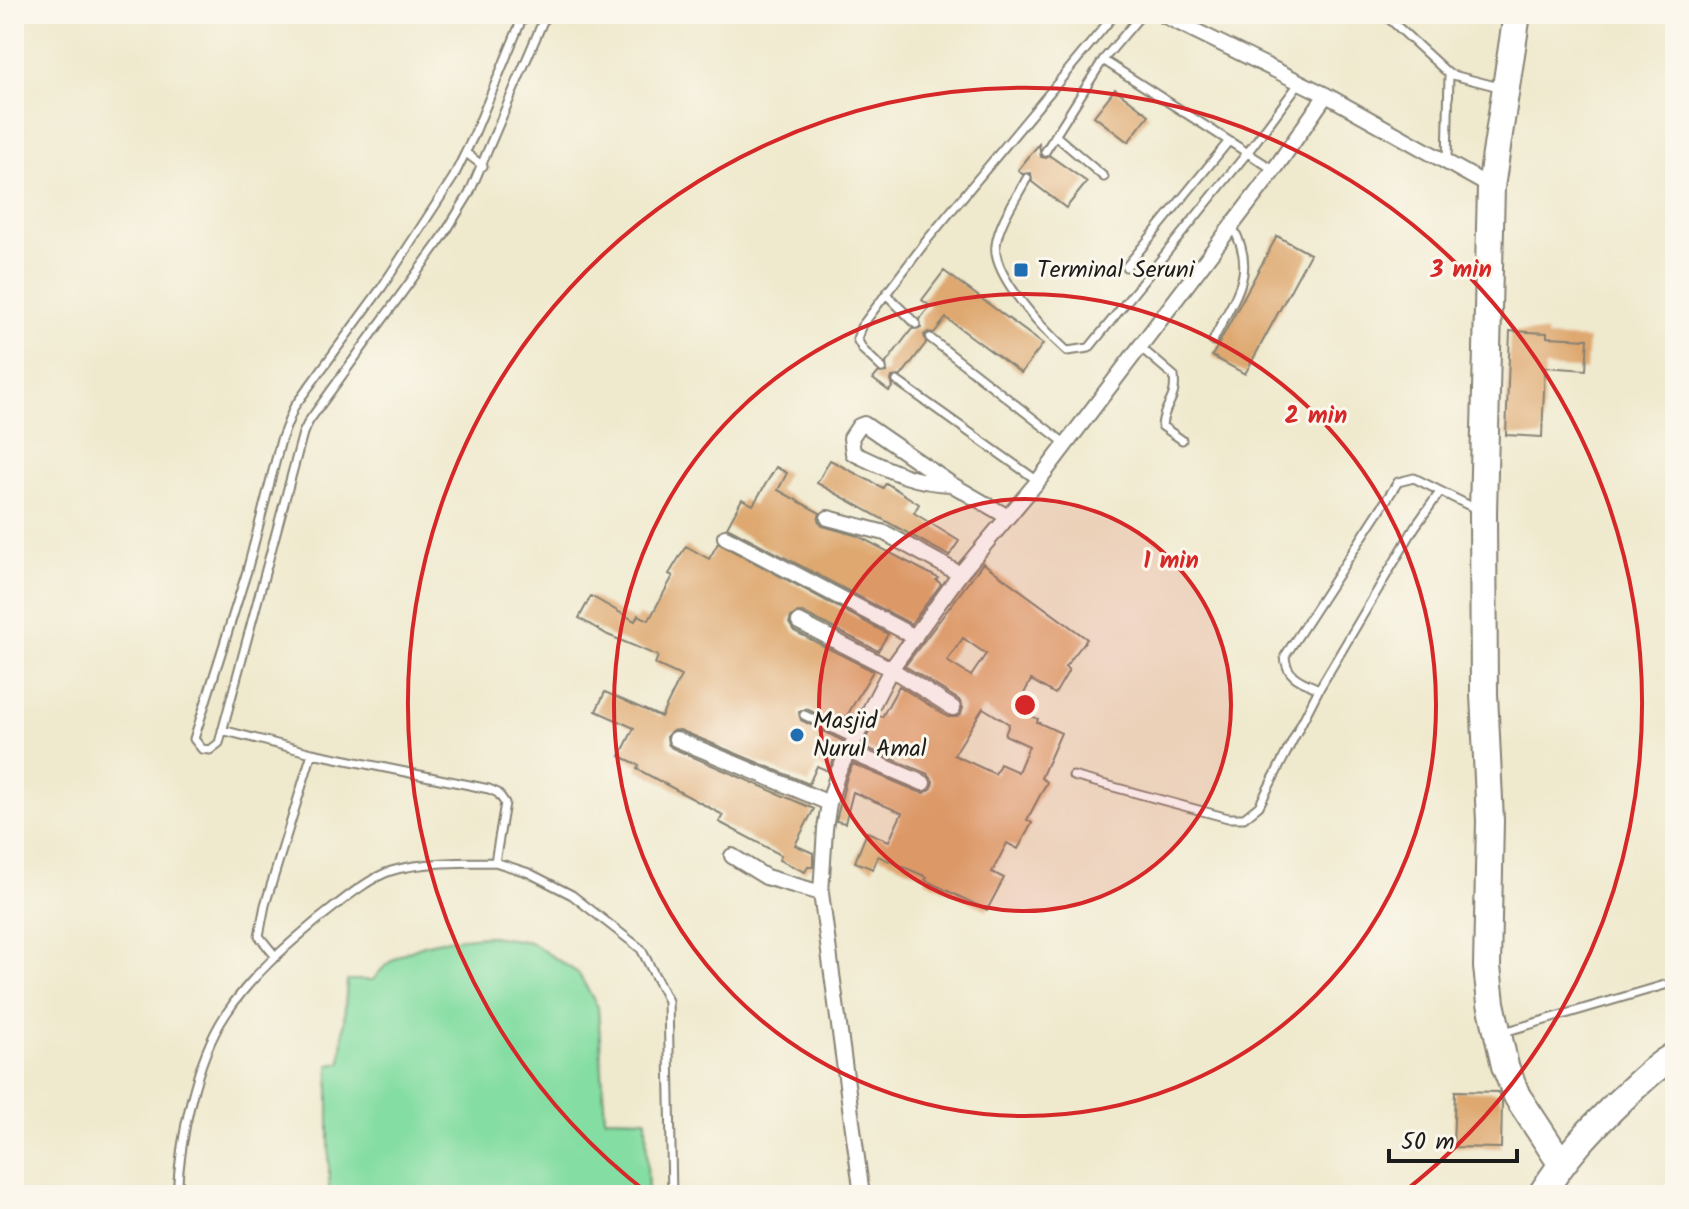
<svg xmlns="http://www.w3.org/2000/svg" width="1689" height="1209" font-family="Kalam,sans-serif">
<rect width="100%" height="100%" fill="#fbf7ec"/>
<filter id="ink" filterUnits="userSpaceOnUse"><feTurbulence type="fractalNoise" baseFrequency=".0125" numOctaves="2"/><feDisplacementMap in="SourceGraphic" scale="16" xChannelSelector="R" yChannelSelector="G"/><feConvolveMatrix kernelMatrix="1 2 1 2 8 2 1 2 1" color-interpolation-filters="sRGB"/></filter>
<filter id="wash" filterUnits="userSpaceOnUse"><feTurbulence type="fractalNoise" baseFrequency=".006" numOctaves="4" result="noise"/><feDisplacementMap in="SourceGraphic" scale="32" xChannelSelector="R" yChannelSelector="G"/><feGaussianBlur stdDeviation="1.8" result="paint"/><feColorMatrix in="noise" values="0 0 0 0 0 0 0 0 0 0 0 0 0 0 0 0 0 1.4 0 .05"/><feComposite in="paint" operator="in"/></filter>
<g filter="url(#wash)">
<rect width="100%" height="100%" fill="#efe9cd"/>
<path fill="#84dda2" stroke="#507c5f" stroke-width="2" d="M491,936L530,942L578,973L598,1007L605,1118L646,1119L648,1195H329V1065L341,1063L347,980H373C400,942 448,938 491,936Z"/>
<g id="blocks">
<path fill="#dea870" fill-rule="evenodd" d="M1115,89L1149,115L1128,142L1094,116Z
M1039,144L1041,157L1046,158L1050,156L1087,182L1066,208L1032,182L1031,173L1022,174L1018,170Z
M1277,236L1310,254L1245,374L1212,356Z
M944,271L1043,344L1021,373L946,318L934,333L928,332L924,335L926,343L901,376L892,377L891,381L893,386L889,391L873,379L878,373L887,372L886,363L912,329L921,328L920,319L930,306L922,300Z
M1510,331L1547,333V337L1588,339L1586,370L1545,367L1542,437L1506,435Z
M830,460L883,488L886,483L919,504L914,513L959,541L949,556L817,483Z
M776,467L787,473L778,490L820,513L818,520L822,526L858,536L938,578L936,580L941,584L911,624L727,527L742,499L753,505Z
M718,543L888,634L878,651L804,613L798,612L791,617L789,623L794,631L873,671L841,726L807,709L799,712L801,720L843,741L828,771L817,766L809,784L680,730L671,731L667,736L668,744L672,748L814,809L795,845L813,853V867H808L805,872L779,860L781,855L719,822L723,815L637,769L639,765L620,756L634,728L596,711L605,692L661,717L681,676L655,664L658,656L608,635L579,618L591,596L635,621L638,615L649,620L673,576L669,574L686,546L709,559Z
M983,563L1087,639L1065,667L1069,670L1055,694L1031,680L1016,709L1038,719L1037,722L1061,733L1041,778L1047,782L1027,820L1032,823L1018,849L1007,843L992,872L1004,878L987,910L925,880L927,877L878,856L873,869L855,862L867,832L889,841L902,813L853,792L845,823L836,821L847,776L853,764L919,792L925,793L932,788L933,781L928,774L862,746L878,715L882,717L899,686L948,717H957L961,714L963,708L959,700L905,666ZM963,638L986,654L971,676L947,661ZM983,708L1009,724L1005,735L1029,746L1018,772L1000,764L995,774L954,755Z
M1455,1091L1498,1092L1502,1102L1501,1148L1453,1147Z"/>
</g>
</g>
<g filter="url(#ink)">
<use href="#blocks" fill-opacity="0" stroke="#868274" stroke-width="2"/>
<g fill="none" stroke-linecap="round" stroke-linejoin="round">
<g stroke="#868274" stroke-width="11">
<path id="lane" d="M524,14L474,135L453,178L382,287L294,407L281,440L247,571L194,739L202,749L210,750L219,743L303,433L309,421L442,238L469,194L546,14
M1384,14L1449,74L1499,87
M1660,14L1675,18
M1103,60L1274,170
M1056,136L1104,177
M1045,152L1103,60L1142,14
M466,153L483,166
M1447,162L1449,74
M1027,178C1016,199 999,222 996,245C991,275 1046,332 1067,351L1089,348L1248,152L1300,82
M1126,267L1229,141
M916,324L886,294L927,240L1115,14
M930,338L1066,444
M1213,341C1234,296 1259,273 1232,226
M1140,347L1174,376C1177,403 1164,402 1162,426L1182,440
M882,368L863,350L857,339L861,327L886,294
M897,381L1038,481
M1440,492L1415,527L1319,689C1301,681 1286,677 1285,656L1398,482L1414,478L1476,509
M804,715L854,739
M222,730L312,753L489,789L498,793L505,803L495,862L529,873L572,895L641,949L668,1001L672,1195
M1073,776L1228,818H1244L1259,806L1319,689
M276,957L259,936L265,905L312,753
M1504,1032L1675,982
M177,1195C180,1140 195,1060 226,1014C250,977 286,946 320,918C338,904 370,877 391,871C420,862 464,862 495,862"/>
</g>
<g stroke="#868274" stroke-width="18">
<path id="street" d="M1161,14L1326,95L1491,187
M951,484C912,483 887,469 853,453L851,438L859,426L864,424L951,484L1008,517
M828,518L885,533L960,574
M725,537L915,637
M799,622L891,669L953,708
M676,739L829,803
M848,751L923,783
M732,856L766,877L821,893
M862,1195L821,893L825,829L829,803L838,772L891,669L960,574L1038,481L1274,170L1326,95"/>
</g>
<g stroke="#868274" stroke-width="30">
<path id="highway" d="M1517,14L1491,187L1483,512L1484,694L1490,821L1487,967L1491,1003L1505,1066L1517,1096L1561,1163
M1541,1195C1566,1155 1592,1127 1626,1095C1642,1080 1656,1066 1675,1055"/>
</g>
<use href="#lane" stroke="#fff" stroke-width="7"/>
<use href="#street" stroke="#fff" stroke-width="14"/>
<use href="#highway" stroke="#fff" stroke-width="26"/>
</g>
</g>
<circle cx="1025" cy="705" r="206" fill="#d62828" fill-opacity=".12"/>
<g fill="none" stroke="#d62828" stroke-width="4">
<circle cx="1025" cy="705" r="206"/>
<circle cx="1025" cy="705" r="411"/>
<path d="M649 1194A617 617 0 1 1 1401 1194"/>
</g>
<g fill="#1f6fb2" stroke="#fbf7ec" stroke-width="3">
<rect x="1013" y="262" width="16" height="16" rx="4"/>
<circle cx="797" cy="735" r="8"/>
</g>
<g text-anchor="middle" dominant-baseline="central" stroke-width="6" stroke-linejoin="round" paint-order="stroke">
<g font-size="24" fill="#1c1c1c" stroke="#fbf7ec" text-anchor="start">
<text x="1037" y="270">Terminal Seruni</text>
<text x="813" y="721">Masjid<tspan x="813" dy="28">Nurul Amal</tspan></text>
</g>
</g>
<circle cx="1025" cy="705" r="12" fill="#d62828" stroke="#fbf7ec" stroke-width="4"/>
<g font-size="24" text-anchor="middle" font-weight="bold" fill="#d62828" stroke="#fbf7ec" stroke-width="6" stroke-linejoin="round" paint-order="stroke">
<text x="1461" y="277">3 min</text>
<text x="1316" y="423">2 min</text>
<text x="1171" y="568">1 min</text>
</g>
<rect width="1689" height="1209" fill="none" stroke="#fbf7ec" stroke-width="48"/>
<path d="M1389 1149v12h128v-12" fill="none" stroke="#1c1c1c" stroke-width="4"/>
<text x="1401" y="1149" font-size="24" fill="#1c1c1c" stroke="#fbf7ec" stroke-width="6" paint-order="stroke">50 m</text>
</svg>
